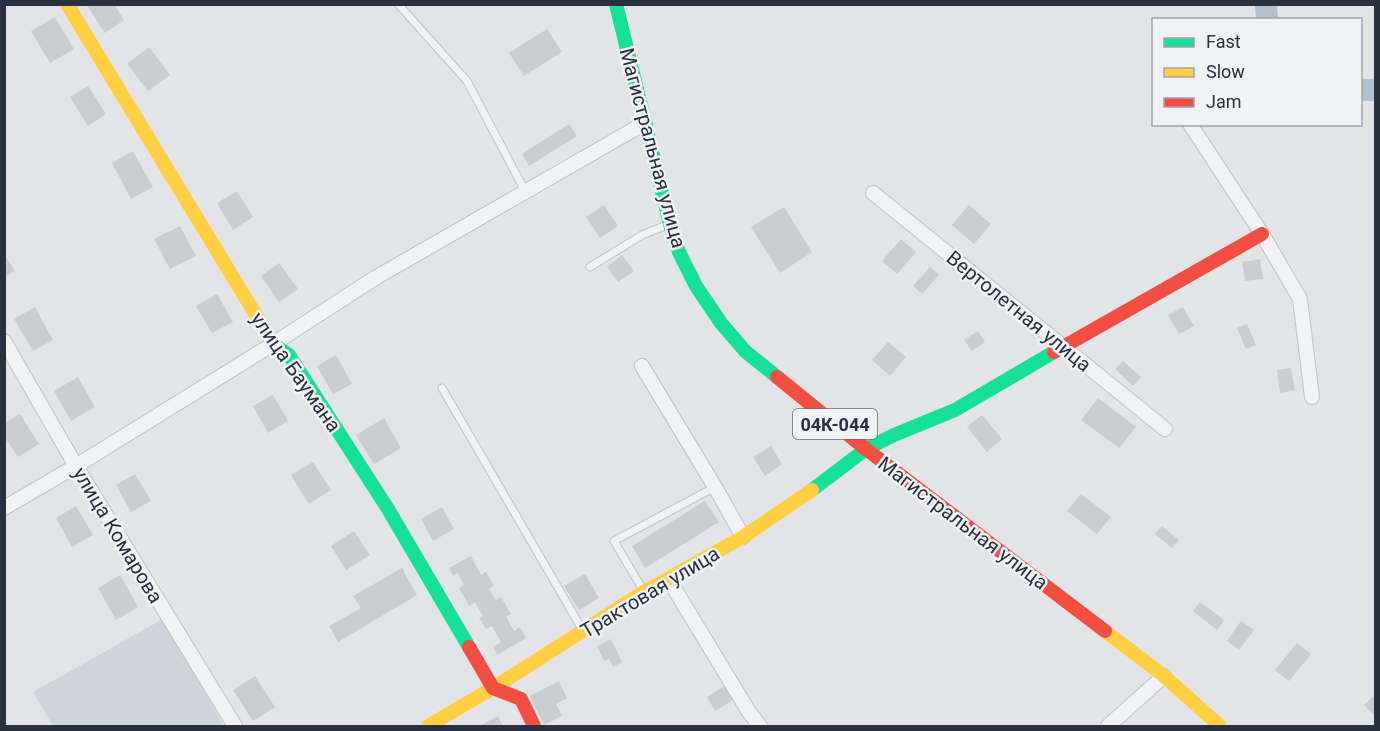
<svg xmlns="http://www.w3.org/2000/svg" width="1380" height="731" font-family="Roboto,sans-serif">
<rect width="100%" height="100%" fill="#e2e4e7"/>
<path fill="#d0d3da" d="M163,619L224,726H53L33,692Z"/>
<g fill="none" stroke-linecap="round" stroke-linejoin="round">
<path stroke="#b2bfd1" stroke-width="22" d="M1266,4L1267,20
M1360,90H1376"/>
</g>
<path fill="#cacccf" d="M86,4H114L124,20L105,33Z
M55,17L74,49L50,63L31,31Z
M547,29L562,52L524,76L509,53Z
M149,47L170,75L148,91L127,64Z
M88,86L106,114L88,126L70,97Z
M569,124L577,136L529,166L522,154Z
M133,151L153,187L131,199L112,163Z
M237,191L253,217L233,230L217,203Z
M604,205L618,226L600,238L586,217Z
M969,205L991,224L974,244L952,225Z
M784,207L812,252L780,273L751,227Z
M180,226L196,256L170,269L154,239Z
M901,239L916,252L897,274L882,261Z
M4,254L15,271L4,277Z
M622,255L634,271L618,282L607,267Z
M1260,259L1263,279L1245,281L1242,262Z
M279,263L298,289L279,302L261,276Z
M930,267L939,275L922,294L913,286Z
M217,294L233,322L212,333L196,306Z
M35,307L53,340L33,351L14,319Z
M1183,307L1194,326L1179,334L1168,315Z
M1247,324L1256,345L1246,349L1237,328Z
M978,331L985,342L972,351L964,340Z
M888,342L906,357L890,376L872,360Z
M336,355L352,384L333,394L317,366Z
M1123,361L1141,377L1133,386L1115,369Z
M1291,368L1295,390L1280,393L1277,370Z
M78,377L95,407L71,421L54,391Z
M273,395L288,421L268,433L253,406Z
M1098,398L1136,427L1119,448L1081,420Z
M20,414L39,444L18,457L4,436V423Z
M982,415L1002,439L987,452L967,427Z
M384,418L401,448L374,464L356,435Z
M771,446L782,464L765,476L753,457Z
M313,462L331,490L309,504L291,475Z
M135,474L151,501L131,512L116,485Z
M1081,494L1111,517L1097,534L1067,511Z
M705,501L719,522L645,568L632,546Z
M76,506L93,535L72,547L56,518Z
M442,507L454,529L433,541L421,519Z
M1162,526L1179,540L1172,548L1155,534Z
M354,531L370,555L346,570L331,546Z
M471,556L481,575L486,572L494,586L489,589L496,600L501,597L511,614L506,617L514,631L520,627L526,638L497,655L493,647L501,642L492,626L486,629L479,618L483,616L475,602L469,606L459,588L464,585L458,573L453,576L449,568Z
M402,568L417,595L338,642L329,626L361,608L353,596Z
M585,574L599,598L579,610L564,586Z
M120,575L138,607L116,620L98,588Z
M1200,602L1224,620L1217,630L1193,611Z
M1241,621L1254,630L1239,650L1227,641Z
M611,639L622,662L613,667L609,659L604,661L597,646Z
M1297,643L1311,654L1289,681L1275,670Z
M255,676L275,707L253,721L233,690Z
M559,681L567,698L556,704L562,716L544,725L530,696Z
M725,686L733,700L715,711L707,697Z
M1376,694V712L1373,714L1364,705Z
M498,716L503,726H482L481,725Z"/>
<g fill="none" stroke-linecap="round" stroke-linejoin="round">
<g stroke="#c0c2c5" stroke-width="9">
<path id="lane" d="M398,4L467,81L525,191
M590,267L642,235L667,225
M442,388L582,629
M643,590L614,541L715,487"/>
</g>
<g stroke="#c0c2c5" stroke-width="16">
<path id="street" d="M1190,124L1262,234L1300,299L1312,397
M873,193L1165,429
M4,341L76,466L235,726
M642,366L715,487L743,537
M4,508L76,466L273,344L375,278L645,123
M669,580L749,712L760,726
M1108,726L1164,676"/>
</g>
<use href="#lane" stroke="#f1f2f4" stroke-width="7"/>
<use href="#street" stroke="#f1f2f4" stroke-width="14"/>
<path stroke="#16e098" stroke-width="14" d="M616,4L670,224L679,252L696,286L721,323L745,351L777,377
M262,325L273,344L289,355L388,509L469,647
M812,490L866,449L894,435L955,410L1054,352"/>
<path stroke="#ffcf43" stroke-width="14" d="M67,4L262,325
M1105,631L1164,676L1220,726
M428,726L493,688L644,592L743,537L812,490"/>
<path stroke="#f24e42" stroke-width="14" d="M1054,352L1262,234
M777,377L866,449L1105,631
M469,647L493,688L521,699L534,726"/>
</g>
<g text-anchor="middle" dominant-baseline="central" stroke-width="5" stroke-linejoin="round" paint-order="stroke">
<rect fill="#f0f2f6" stroke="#656a76" stroke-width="1.5" x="793" y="409" width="84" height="30" rx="4.5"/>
<g font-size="18" font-weight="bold" fill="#29303f">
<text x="835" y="424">04К-044</text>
</g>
<g font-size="20" fill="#29303f" stroke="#f0f2f6">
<text transform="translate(653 148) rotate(75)">Магистральная улица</text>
<text transform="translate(1019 311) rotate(39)">Вертолетная улица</text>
<text transform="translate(296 372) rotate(55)">улица Баумана</text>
<text transform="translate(963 523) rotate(37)">Магистральная улица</text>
<text transform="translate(118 535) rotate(59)">улица Комарова</text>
<text transform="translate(650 592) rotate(-31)">Трактовая улица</text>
</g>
</g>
<rect width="1380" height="731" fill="none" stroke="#29303f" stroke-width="12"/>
<rect x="1152" y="18" width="210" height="108" fill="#f0f2f6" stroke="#a0a4ad" stroke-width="1.5"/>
<rect x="1164" y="38" width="30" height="9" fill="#16e098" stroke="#a0a4ad" stroke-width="1.5"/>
<text x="1206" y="48" font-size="18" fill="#29303f">Fast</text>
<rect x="1164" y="68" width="30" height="9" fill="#ffcf43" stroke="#a0a4ad" stroke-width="1.5"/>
<text x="1206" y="78" font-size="18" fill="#29303f">Slow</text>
<rect x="1164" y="98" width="30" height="9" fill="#f24e42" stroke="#a0a4ad" stroke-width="1.5"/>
<text x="1206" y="108" font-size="18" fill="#29303f">Jam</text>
</svg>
